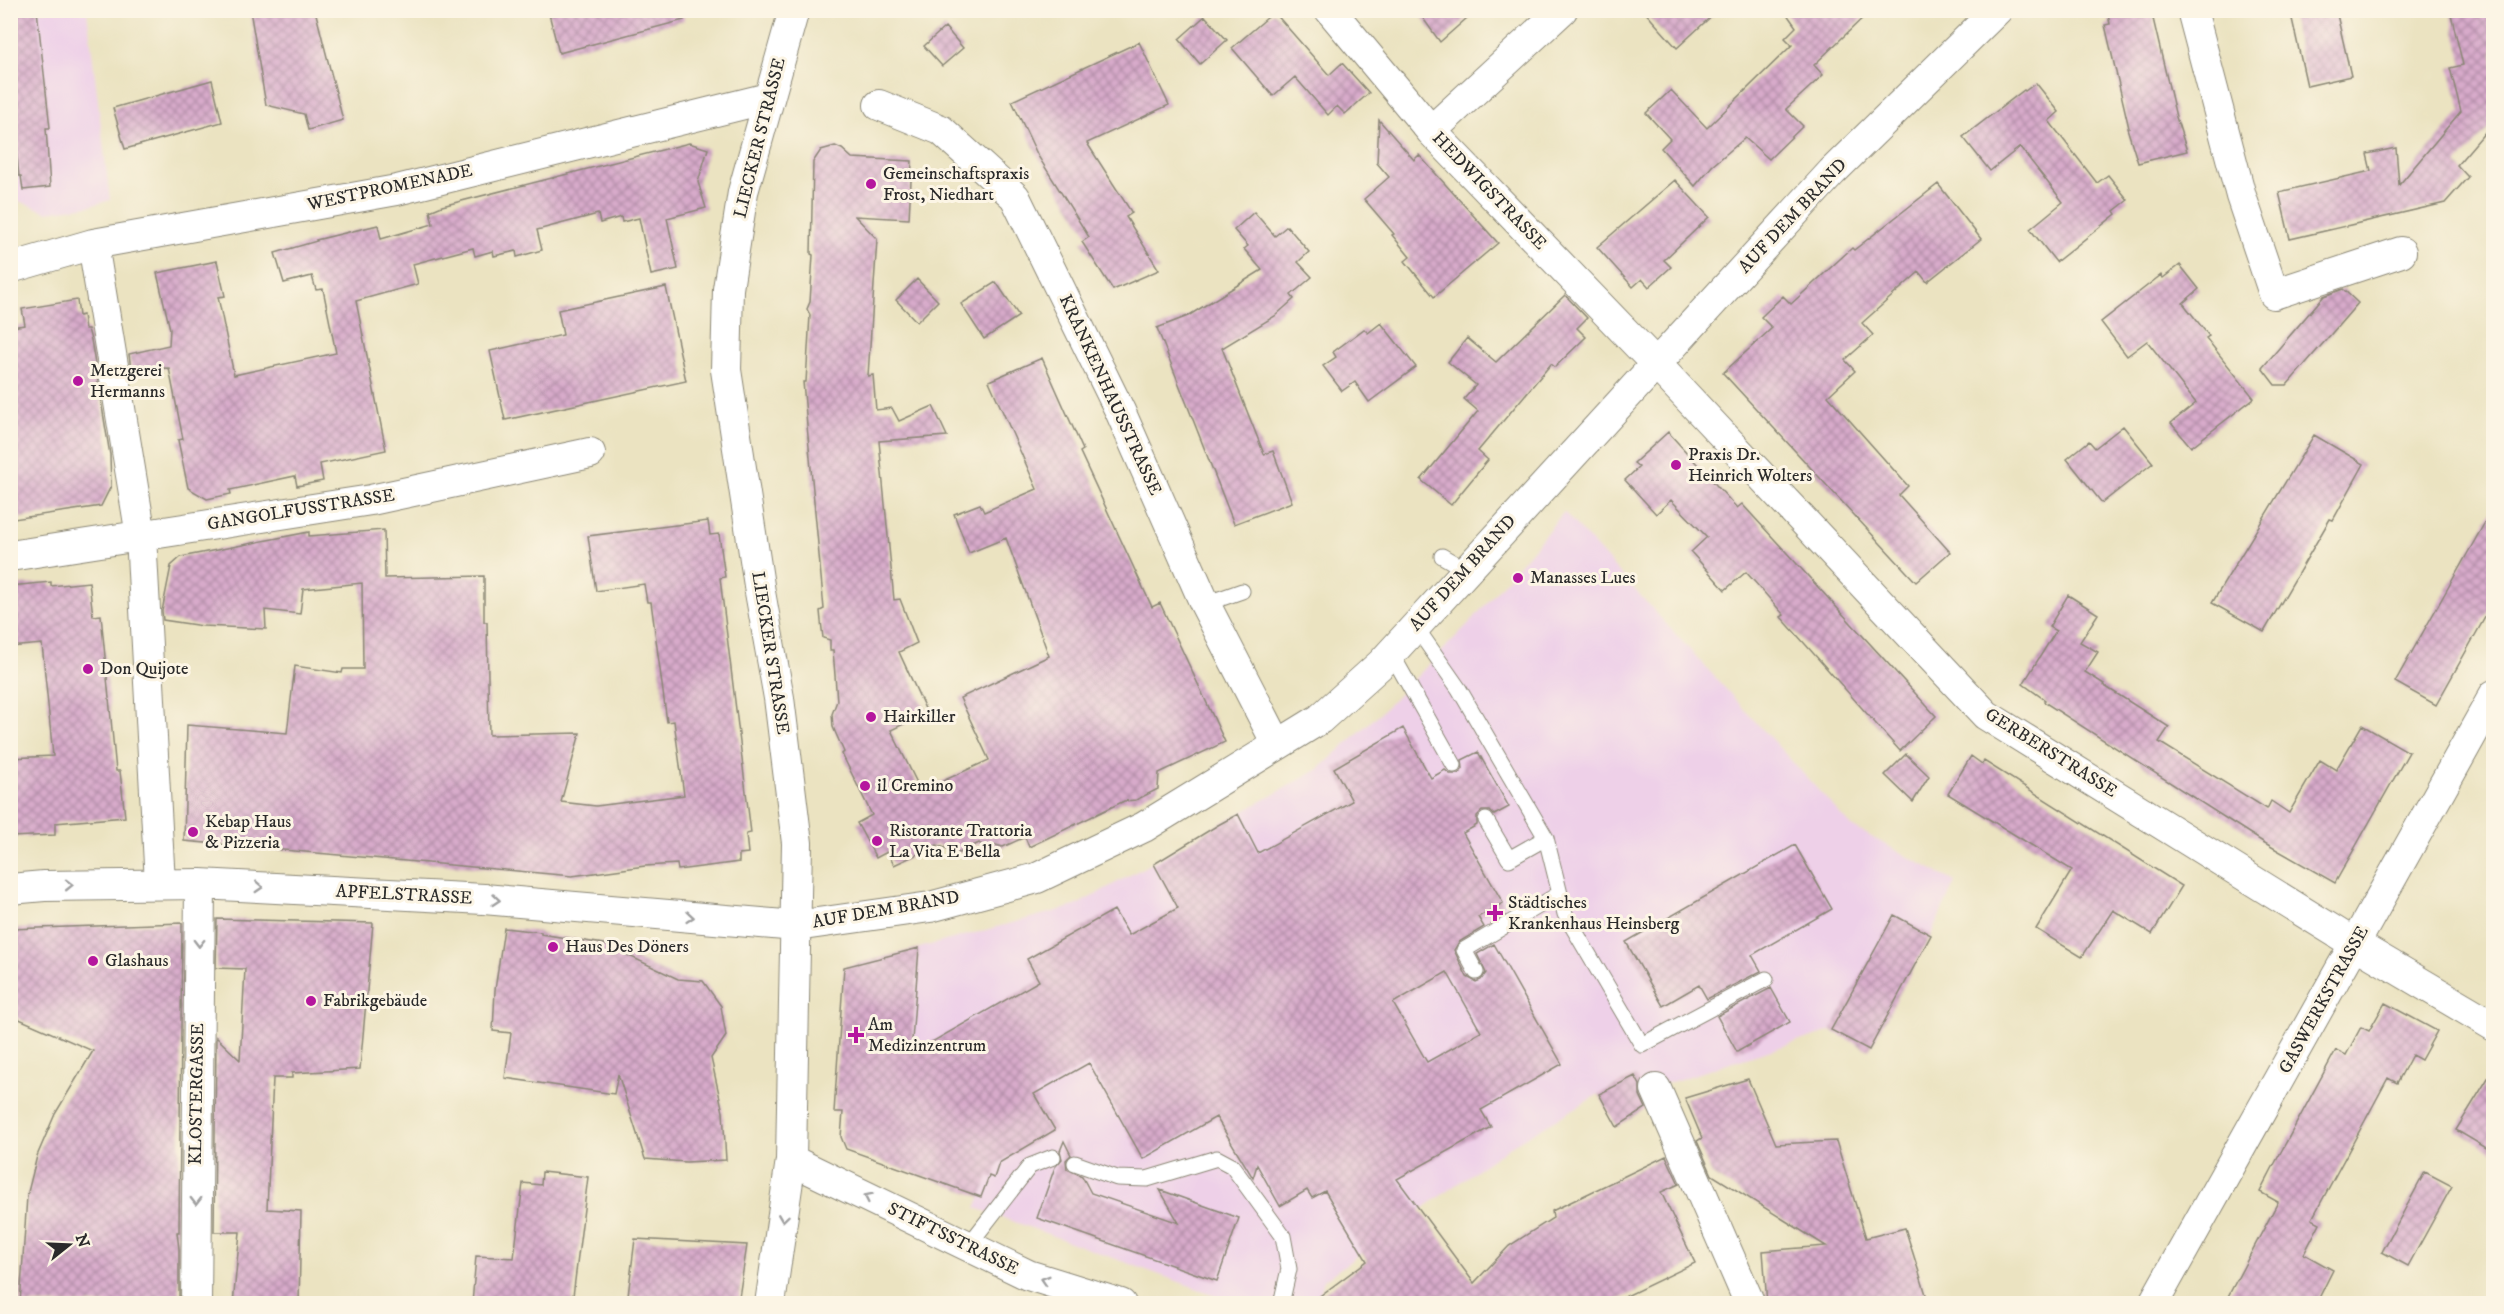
<svg xmlns="http://www.w3.org/2000/svg" width="2504" height="1314" font-family="'IM FELL DW Pica',serif">
<defs>
<pattern id="building-cross-hatch" width="8" height="8" patternUnits="userSpaceOnUse" patternTransform="scale(1.5)"><rect width="8" height="8" fill="#d8abcb"/><path d="M0 0l8 8M0 8l8-8" fill="none" stroke="#af8ba5"/></pattern>
</defs>
<rect width="100%" height="100%" fill="#fcf5e5"/>
<filter id="ink" filterUnits="userSpaceOnUse"><feTurbulence type="fractalNoise" baseFrequency=".0167" numOctaves="2"/><feDisplacementMap in="SourceGraphic" scale="12" xChannelSelector="R" yChannelSelector="G"/><feConvolveMatrix kernelMatrix="1 2 1 2 8 2 1 2 1" color-interpolation-filters="sRGB"/></filter>
<filter id="wash" filterUnits="userSpaceOnUse"><feTurbulence type="fractalNoise" baseFrequency=".008" numOctaves="4" result="noise"/><feDisplacementMap in="SourceGraphic" scale="24" xChannelSelector="R" yChannelSelector="G"/><feGaussianBlur stdDeviation="1.35" result="paint"/><feColorMatrix in="noise" values="0 0 0 0 0 0 0 0 0 0 0 0 0 0 0 0 0 1.4 0 .05"/><feComposite in="paint" operator="in"/></filter>
<g filter="url(#wash)">
<rect width="100%" height="100%" fill="#ebe3c1"/>
<path fill="#eed0e8" d="M10,11H87L110,200L89,206L47,212L11,198Z
M1564,512L1851,826L1955,882L1931,935L1869,1050L1831,1031L1643,1091L1634,1076L1599,1094L1509,1147L1418,1212L1324,1280L1317,1303H1237L976,1208L989,1176L912,1051L919,948L1075,906L1319,769L1392,702L1474,618Z"/>
<g id="blocks">
<path fill="url(#building-cross-hatch)" fill-rule="evenodd" d="M10,10H37L50,128H46L50,187L23,190L21,176H19L14,129L10,130Z
M250,10H315L343,120L308,130L304,114L266,105Z
M548,10H683L684,20L559,53Z
M1417,10H1476L1440,42Z
M1643,10H1718L1677,48Z
M1784,10H1871L1814,65L1823,75L1786,109L1803,126L1769,159L1745,138L1712,166L1695,186L1661,148L1670,139L1646,113L1671,90L1707,128L1792,45L1785,38L1796,27Z
M2107,10H2151L2176,117L2187,151L2138,163L2127,128H2129L2105,25L2110,24Z
M2290,10H2336L2351,76L2307,86Z
M2450,10H2493V123L2457,165L2468,177L2445,203L2290,239L2279,192L2371,171L2367,154L2396,148L2399,185L2461,111L2450,68L2463,65Z
M1274,12L1329,75L1342,63L1369,93L1345,114L1337,106L1328,115L1295,77L1273,96L1232,48Z
M1205,16L1227,40L1200,64L1179,39Z
M945,27L963,48L942,66L924,46Z
M1139,42L1169,105L1087,143L1132,213L1126,217L1159,270L1113,290L1082,242L1089,237L1038,156L1012,101Z
M212,80L222,122L125,149L113,108Z
M2036,83L2059,112L2049,121L2097,183L2108,175L2128,200L2114,211L2116,214L2056,262L2030,229L2063,202L2020,147L1990,171L1963,137L2024,90L2025,91Z
M1379,120L1414,160L1419,155L1498,243L1434,297L1405,261L1410,257L1392,235L1394,234L1364,199L1389,177L1377,163Z
M689,143L708,149L698,182L706,208L667,218L678,269L651,275L639,218L622,222L621,217L600,223L598,214L537,230L542,250L517,257L516,251L494,256L493,251L475,256L473,248L413,264L418,284L356,301L386,450L320,464L323,481L297,486L295,476L230,490L231,494L207,499L188,488L178,440L183,439L169,368L131,369L129,354L169,345L170,329L157,273L217,261L225,296L218,297L234,375L336,353L323,289L316,290L312,276L284,283L275,253L317,241L316,240L378,225L381,239L433,224L430,211L442,206Z
M835,146L842,149L852,158L912,161L909,219L855,216L877,239L868,376L873,375L876,410L892,408L899,421L933,406L947,436L879,441L894,600L900,599L917,643L899,652L927,713L891,730L921,791L989,760L960,698L1049,656L1006,538L969,553L954,514L980,504L984,512L1037,489L989,381L1042,358L1083,450L1080,452L1152,607L1160,603L1225,742L1159,773L1158,789L1136,800L1124,801L1029,847L1025,837L1003,847L996,845L987,849L979,843L959,853L937,845L894,865L887,852L876,858L857,823L872,815L842,754L844,752L833,727L832,714L837,701L833,650H830V640L823,638L821,621L820,611L824,609L803,382H806L810,315L807,309L810,302L813,255L811,254L813,162L821,150Z
M1675,180L1709,217L1664,260L1671,267L1649,287L1642,279L1633,287L1597,247Z
M1938,184L1981,239L1927,282L1919,272L1862,323L1873,335L1845,360L1855,371L1828,396L1908,486L1899,495L1950,552L1916,582L1723,373L1772,328L1761,317L1783,296L1791,304L1852,248L1854,250Z
M1254,212L1275,236L1287,226L1309,252L1298,262L1312,277L1291,295L1294,299L1275,316L1222,348L1264,454L1273,451L1292,502L1234,524L1157,328L1188,316L1262,270L1244,249L1248,246L1234,230Z
M2180,265L2199,289L2183,303L2209,336L2206,338L2254,398L2191,447L2171,423L2196,403L2147,341L2127,356L2101,322L2161,275L2163,278Z
M917,279L938,301L917,322L896,300Z
M996,282L1019,316L984,339L961,304Z
M666,287L686,381L505,420L490,351L563,335L558,310Z
M2343,289L2358,303L2287,385H2275L2262,368L2324,296Z
M1565,295L1587,318L1577,328L1586,337L1555,367L1551,364L1478,451L1488,460L1451,505L1421,480L1478,411L1464,399L1476,385L1448,362L1467,338L1496,362Z
M77,300L79,316L83,315L85,329H88L91,340L110,455L111,486L101,506L14,519L13,500H10V327L25,325L22,309Z
M1381,323L1416,367L1369,402L1355,382L1342,391L1323,366L1336,357L1333,352L1364,329L1368,333Z
M2123,426L2153,463L2102,503L2067,459L2089,441L2095,448Z
M1668,432L1737,508L1742,504L1936,716L1900,751L1781,617L1784,615L1746,572L1725,590L1691,552L1707,537L1671,500L1656,514L1625,480L1639,467L1634,463Z
M2314,435L2364,464L2333,520L2330,519L2264,632L2212,603Z
M2493,508V603L2436,705L2395,682Z
M708,521L710,535L719,534L725,577L720,578L751,833L746,834L748,853L739,854V862L678,870L677,864L645,866L572,876L184,841L187,725L287,733L295,666L342,673L343,669H363L362,583L303,589L300,614L265,610L266,629L203,626L163,620L162,611L171,566L181,557L309,532V536L384,530L385,578L484,576V622H487L489,735L580,733L561,802L596,806L684,795L674,721L667,722L651,602H647L644,584L596,591L588,536Z
M51,582V586L89,582L93,616L101,615L116,771H120L125,817L55,823V835L10,837V758L53,756L42,644L10,647V586Z
M2068,595L2098,614L2080,642L2098,652L2085,672L2104,684L2103,685L2169,727L2159,742L2267,809L2271,801L2289,813L2320,760L2336,770L2362,725L2409,752L2335,883L2263,842L2044,702L2045,700L2023,684L2056,631L2049,627Z
M1403,728L1431,778L1445,770L1450,774H1458L1463,769L1462,760L1478,752L1509,807L1494,815L1490,811H1482L1477,816V825L1463,833L1503,903L1478,917L1484,927L1459,942L1454,950L1467,977L1476,982L1481,980L1486,973L1477,954L1494,944L1562,1064L1481,1110L1491,1127L1397,1179L1474,1283L1509,1246L1553,1218L1552,1211L1666,1156L1679,1184L1661,1192L1695,1263L1610,1304H1309L1367,1261L1325,1191L1312,1198L1307,1190L1280,1206L1257,1165L1253,1178L1216,1117L1143,1159L1089,1063L1034,1094L1055,1130L999,1163L994,1178L989,1176L981,1197L846,1149L841,1137L843,1112H834L844,967L919,948L911,1054L1039,981L1027,959L1114,910L1129,935L1178,908L1154,864L1218,825L1238,814L1258,853L1352,801L1334,768ZM1447,972L1481,1032L1427,1062L1393,1003Z
M1906,754L1929,776L1913,802L1885,775Z
M1971,756L1982,764L1984,761L2182,886L2152,934L2113,910L2082,957L2036,929L2072,870L1948,794Z
M1795,845L1832,909L1752,955L1761,971L1707,999L1699,985L1663,1006L1626,942Z
M1894,915L1931,935L1869,1050L1831,1030Z
M217,919L373,923L360,1069L292,1073V1078H273L267,1209L301,1211L299,1304H233L240,1232H214L216,1037L240,1060L245,969L216,968Z
M182,923L179,1232H177L179,1249V1304H20L27,1196L37,1156L55,1114L93,1051L10,1015V929Z
M504,928L541,932V934L604,944L678,979L703,981L721,1006L726,1036L711,1058L723,1112L726,1160L686,1162L645,1159L618,1074L614,1094L505,1078L511,1033L493,1031L495,990Z
M1771,988L1790,1022L1737,1052L1717,1016Z
M2385,1003L2437,1031L2421,1060L2412,1055L2397,1083L2388,1078L2312,1219L2320,1223L2304,1254L2333,1270L2316,1304H2224L2278,1202L2260,1192L2275,1163L2336,1050L2346,1055L2361,1027L2369,1031Z
M2493,1070V1152L2456,1130Z
M1635,1076L1640,1085V1095L1646,1108L1617,1127L1599,1094Z
M1748,1079L1776,1144L1836,1141L1866,1238L1905,1228L1929,1304H1767L1763,1251L1826,1246L1712,1175L1697,1141L1702,1138L1685,1098Z
M1064,1141L1071,1155L1066,1160L1067,1169L1082,1176L1091,1193L1179,1223L1160,1190L1239,1218L1217,1281L1037,1218L1055,1167L1062,1159L1060,1151Z
M542,1172L588,1177L572,1304H472L476,1256L514,1258L523,1183L541,1185Z
M2425,1172L2452,1186L2408,1266L2382,1252Z
M635,1239L747,1245L738,1304H652V1300L628,1296Z"/>
</g>
</g>
<g filter="url(#ink)">
<use href="#blocks" fill-opacity="0" stroke="#8b8776" stroke-width="1.5"/>
<g fill="none" stroke-linecap="round" stroke-linejoin="round">
<g stroke="#8b8776" stroke-width="17">
<path id="lane" d="M1442,556L1466,570
M1205,604L1242,591
M1415,626L1459,689L1546,838L1565,914L1642,1045L1766,979
M1391,653L1454,765
M1486,820L1509,859L1546,838
M1476,972L1464,950L1559,894
M1075,1163L1117,1178L1147,1179L1217,1158L1232,1166L1283,1236L1289,1269L1281,1304
M968,1246L1030,1166L1053,1157"/>
</g>
<g stroke="#8b8776" stroke-width="32">
<path id="street" d="M1330,10L1431,131L1657,365L1986,715L2355,944L2494,1026
M2192,10L2241,196L2274,294L2401,252
M879,105L941,130L1015,197L1120,411L1205,604L1277,744
M1431,131L1562,10
M93,244L141,536L160,883
M10,268L93,244L397,190L768,98
M10,556L371,500L590,453
M10,889L44,886L200,884L484,899L796,926L930,907L1037,878L1144,827L1320,719L1382,663L1832,172L1997,10
M1656,1089L1750,1304
M791,1160L1028,1275L1121,1304
M196,1304L200,884
M770,1304L791,1160L797,843L779,698L760,592L726,370L728,289L743,192L794,10
M2153,1304L2494,695"/>
</g>
<use href="#lane" stroke="#fff" stroke-width="15"/>
<use href="#street" stroke="#fff" stroke-width="30"/>
</g>
<defs><path id="oneway-chevron" d="M-2-3.5L2.5 0L-2 3.5" fill="none" stroke-width="1.6" stroke-linecap="round" stroke-linejoin="round" transform="scale(1.5)"/></defs>
<g stroke="#a0a0a0">
<use href="#oneway-chevron" transform="translate(69 885) rotate(-1)"/>
<use href="#oneway-chevron" transform="translate(259 887) rotate(3)"/>
<use href="#oneway-chevron" transform="translate(496 900) rotate(5)"/>
<use href="#oneway-chevron" transform="translate(690 917) rotate(5)"/>
<use href="#oneway-chevron" transform="translate(199 943) rotate(91)"/>
<use href="#oneway-chevron" transform="translate(868 1197) rotate(-154)"/>
<use href="#oneway-chevron" transform="translate(196 1201) rotate(90)"/>
<use href="#oneway-chevron" transform="translate(783 1218) rotate(98)"/>
<use href="#oneway-chevron" transform="translate(1045 1280) rotate(-163)"/>
</g>
</g>
<g fill="#b5179e" stroke="#fcf5e5" stroke-width="2">
<circle cx="871" cy="184" r="6"/>
<circle cx="78" cy="381" r="6"/>
<circle cx="1676" cy="465" r="6"/>
<circle cx="1518" cy="578" r="6"/>
<circle cx="88" cy="669" r="6"/>
<circle cx="871" cy="717" r="6"/>
<circle cx="865" cy="786" r="6"/>
<circle cx="193" cy="832" r="6"/>
<circle cx="877" cy="841" r="6"/>
<path d="M1492 904h6v6h6v6h-6v6h-6v-6h-6v-6h6z"/>
<circle cx="553" cy="947" r="6"/>
<circle cx="93" cy="961" r="6"/>
<circle cx="311" cy="1001" r="6"/>
<path d="M853 1026h6v6h6v6h-6v6h-6v-6h-6v-6h6z"/>
</g>
<g text-anchor="middle" dominant-baseline="central" stroke-width="6" stroke-linejoin="round" paint-order="stroke">
<g font-size="18" fill="#2b2b2b" stroke="#fcf5e5">
<text transform="translate(760 138) rotate(-76)">LIECKER STRASSE</text>
<text transform="translate(390 188) rotate(-12)">WESTPROMENADE</text>
<text transform="translate(1489 191) rotate(46)">HEDWIGSTRASSE</text>
<text transform="translate(1793 216) rotate(-47)">AUF DEM BRAND</text>
<text transform="translate(1110 395) rotate(65)">KRANKENHAUSSTRASSE</text>
<text transform="translate(301 510) rotate(-9)">GANGOLFUSSTRASSE</text>
<text transform="translate(1463 573) rotate(-48)">AUF DEM BRAND</text>
<text transform="translate(770 653) rotate(81)">LIECKER STRASSE</text>
<text transform="translate(2051 753) rotate(32)">GERBERSTRASSE</text>
<text transform="translate(404 895) rotate(3)">APFELSTRASSE</text>
<text transform="translate(886 910) rotate(-10)">AUF DEM BRAND</text>
<text transform="translate(2324 1000) rotate(-61)">GASWERKSTRASSE</text>
<text transform="translate(197 1094) rotate(-89)">KLOSTERGASSE</text>
<text transform="translate(953 1239) rotate(26)">STIFTSSTRASSE</text>
</g>
<g font-size="18" fill="#2b2b2b" stroke="#fcf5e5" text-anchor="start">
<text x="883" y="174">Gemeinschaftspraxis<tspan x="883" dy="21">Frost, Niedhart</tspan></text>
<text x="90" y="371">Metzgerei<tspan x="90" dy="21">Hermanns</tspan></text>
<text x="1688" y="455">Praxis Dr.<tspan x="1688" dy="21">Heinrich Wolters</tspan></text>
<text x="1530" y="578">Manasses Lues</text>
<text x="100" y="669">Don Quijote</text>
<text x="883" y="717">Hairkiller</text>
<text x="877" y="786">il Cremino</text>
<text x="205" y="822">Kebap Haus<tspan x="205" dy="21">&amp; Pizzeria</tspan></text>
<text x="889" y="831">Ristorante Trattoria<tspan x="889" dy="21">La Vita E Bella</tspan></text>
<text x="1508" y="903">Städtisches<tspan x="1508" dy="21">Krankenhaus Heinsberg</tspan></text>
<text x="565" y="947">Haus Des Döners</text>
<text x="105" y="961">Glashaus</text>
<text x="323" y="1001">Fabrikgebäude</text>
<text x="868" y="1025">Am<tspan x="868" dy="21">Medizinzentrum</tspan></text>
</g>
</g>
<rect width="2504" height="1314" fill="none" stroke="#fcf5e5" stroke-width="36"/>
<g transform="translate(69 1245) rotate(72)" stroke="#fcf5e5" stroke-width="4.5" paint-order="stroke">
<path d="M0-4.5L10 22L0 15L-10 22Z" fill="#2b2b2b"/>
<text y="-9" font-size="16" font-weight="bold" text-anchor="middle" fill="#2b2b2b">N</text>
</g>
</svg>
